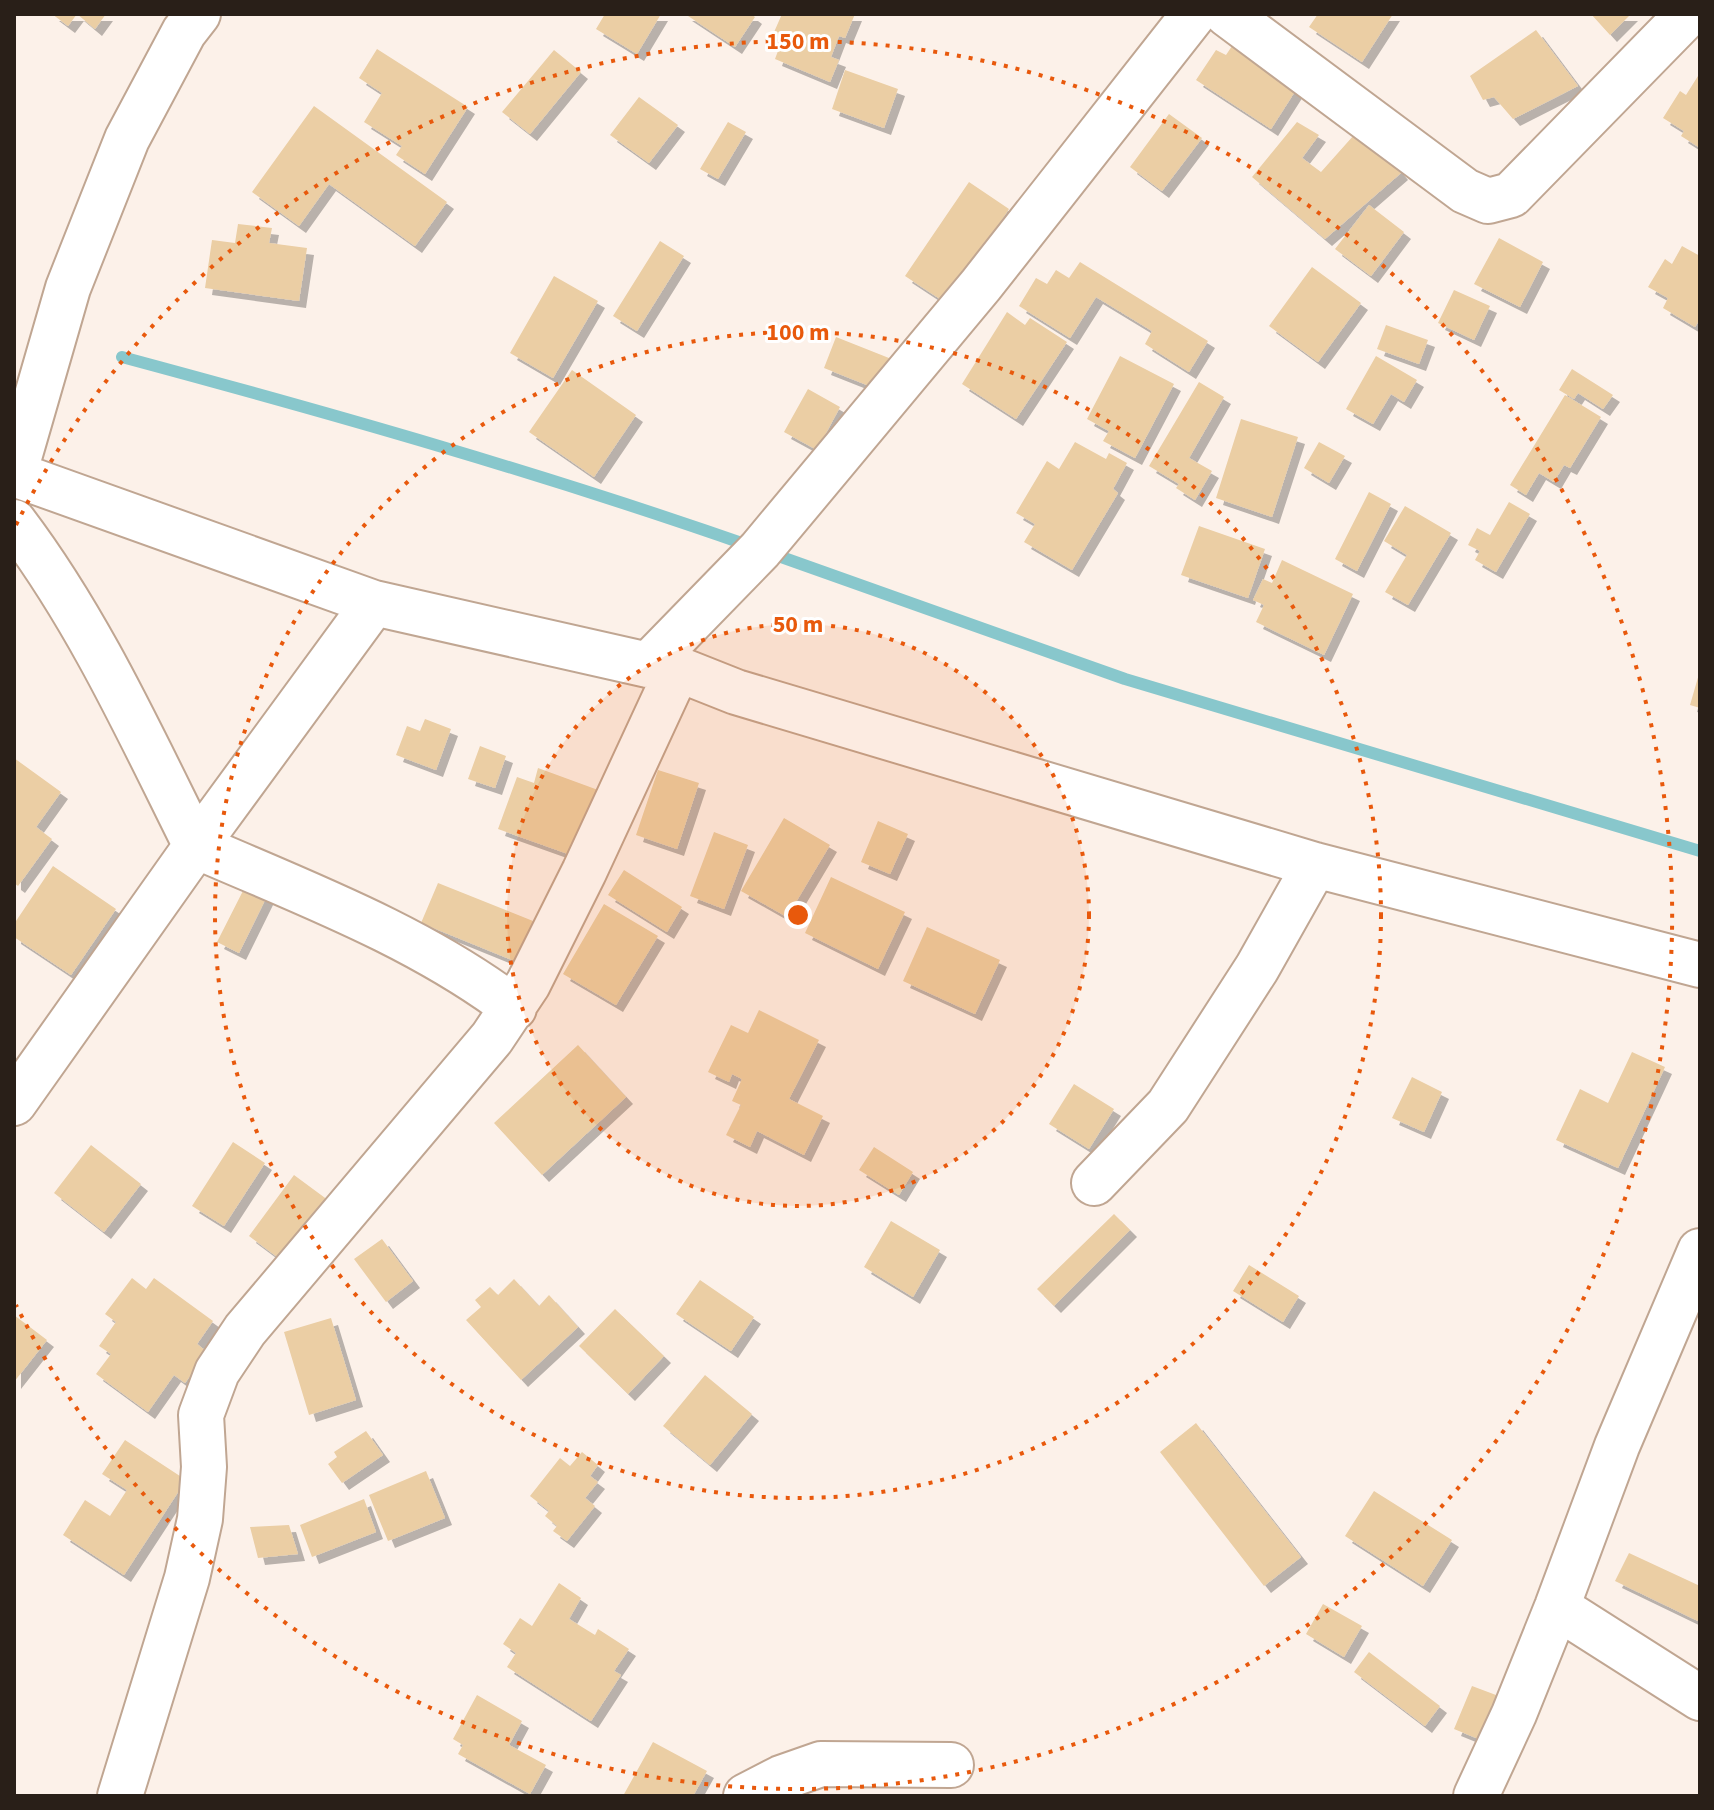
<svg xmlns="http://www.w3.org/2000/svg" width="1714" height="1810" font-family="'Source Sans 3',sans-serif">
<defs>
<filter id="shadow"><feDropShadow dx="7" dy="7" stdDeviation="0" flood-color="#0004"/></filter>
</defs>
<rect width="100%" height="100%" fill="#fcf1e9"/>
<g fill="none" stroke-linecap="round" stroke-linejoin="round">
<path stroke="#88c7cc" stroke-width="12" d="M122,357C334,414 545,474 753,547
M770,553L1125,679L1700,851"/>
</g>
<path fill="#ebcea4" filter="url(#shadow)" d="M52,14H106L95,29L77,14L68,26Z
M605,14H661L637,54L596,29Z
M685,14H751L755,17L735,47Z
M782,14H855L845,38L839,36L831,57L839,60L830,82L775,59L781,43L771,39Z
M1318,14H1393L1362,62L1309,27Z
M1591,14H1631L1610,35Z
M1536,30L1578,86L1513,119L1494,97L1483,100L1470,76Z
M1236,40L1301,82L1271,129L1196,80L1216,50L1226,55Z
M377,49L468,107L425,174L396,155L402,146L364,122L382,93L359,78Z
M554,50L581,72L530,134L502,112Z
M845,70L898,89L884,128L832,109Z
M1698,76L1700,77V148L1681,136L1684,131L1663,118L1680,91L1686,95Z
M639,97L678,125L649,163L610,135Z
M314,106L447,202L415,246L329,184L299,226L252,192Z
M1169,114L1202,138L1162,191L1130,167Z
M728,122L746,132L718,179L700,169Z
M1297,122L1319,135L1302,158L1321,172L1362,126L1401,173L1325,239L1252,177Z
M969,182L1009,209L946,303L905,276Z
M1369,205L1404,232L1371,276L1335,249Z
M238,224L272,228L269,243L307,248L299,301L205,288L212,240L235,243Z
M1499,238L1543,262L1520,307L1474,284Z
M660,241L684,256L637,331L613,316Z
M1682,246L1700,256V319L1695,327L1663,308L1668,298L1648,287L1665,259L1672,264Z
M1080,262L1208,341L1189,372L1145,344L1152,331L1096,297L1070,338L1019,306L1036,278L1047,284L1056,270L1069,278Z
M1312,267L1361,303L1318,362L1269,326Z
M554,276L598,301L553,378L510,353Z
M1454,290L1490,306L1474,340L1438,323Z
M1007,312L1025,325L1030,318L1067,342L1016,419L962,384Z
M1386,325L1428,340L1419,364L1377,349Z
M836,337L894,360L882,391L824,368Z
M1120,356L1174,384L1135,458L1103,441L1109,431L1087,419Z
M1376,356L1417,380L1404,402L1391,394L1373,424L1346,409Z
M1572,369L1613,395L1603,409L1578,393L1574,399L1559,390Z
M572,370L636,415L594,477L529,432Z
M1199,382L1224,397L1189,458L1212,471L1195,500L1176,488L1179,484L1149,466Z
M808,389L840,407L817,450L784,432Z
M1565,395L1601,417L1570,468L1564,465L1554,482L1539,473L1526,495L1510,485Z
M1241,419L1298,437L1272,517L1216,498Z
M1075,442L1106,459L1109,453L1127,463L1113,489L1118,493L1072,570L1024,542L1035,524L1016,513L1047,461L1059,469Z
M1319,442L1345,456L1329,483L1304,468Z
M1369,492L1391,504L1357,571L1335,559Z
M1509,502L1530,514L1496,572L1475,560L1480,551L1468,545L1477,528L1490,535Z
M1405,506L1451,533L1408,605L1385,592L1407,555L1384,541Z
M1199,526L1265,549L1248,598L1181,575Z
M1282,560L1353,594L1324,655L1256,622L1264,605L1253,600L1263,579L1272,583Z
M1699,674H1700V708L1690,705Z
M425,719L451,729L436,770L396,755L407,726L420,731Z
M480,746L506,756L495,788L468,779Z
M14,758L61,792L36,827L52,839L18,886L14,883Z
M538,768L609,794L585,860L498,829L517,777L534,783Z
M658,770L699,783L677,849L636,835Z
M784,818L830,845L787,917L741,891Z
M878,821L908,834L890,874L861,862Z
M714,832L748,845L724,909L690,896Z
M53,866L116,909L71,975L14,937V924Z
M624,870L682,907L667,932L608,895Z
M831,877L905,912L878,969L805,933Z
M248,881L269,892L239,953L217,942Z
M438,883L533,921L517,962L421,923Z
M604,904L658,936L616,1005L563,974Z
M927,927L1000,960L975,1014L903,981Z
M759,1010L819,1040L789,1099L823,1116L804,1155L757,1131L750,1147L726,1135L741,1105L732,1101L742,1079L732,1074L729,1082L708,1072L731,1025L748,1033Z
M578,1045L626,1097L542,1175L494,1123Z
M1632,1052L1665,1067L1618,1168L1556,1140L1580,1089L1608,1103Z
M1412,1077L1442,1092L1424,1132L1392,1118Z
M1074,1084L1114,1109L1089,1149L1049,1124Z
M233,1142L265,1163L224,1226L192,1206Z
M91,1145L141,1184L104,1232L54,1193Z
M874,1147L913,1172L899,1195L859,1170Z
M294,1175L336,1206L292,1268L249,1236Z
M1114,1214L1130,1230L1054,1306L1037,1289Z
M891,1221L940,1250L913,1297L864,1267Z
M382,1239L413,1281L386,1302L354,1259Z
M1249,1265L1299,1296L1283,1322L1233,1291Z
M132,1278L146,1289L154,1278L213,1321L197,1344L207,1352L185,1383L174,1375L148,1412L96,1374L111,1354L99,1346L116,1322L105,1314Z
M514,1279L539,1306L549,1295L578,1327L521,1380L466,1320L481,1307L475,1300L490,1287L498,1295Z
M700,1280L754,1317L731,1351L676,1314Z
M615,1309L664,1356L628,1394L579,1346Z
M14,1315L47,1340L14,1382Z
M331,1318L356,1400L309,1415L284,1332Z
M705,1375L752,1414L710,1465L663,1426Z
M1196,1423L1301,1557L1264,1586L1160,1452Z
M366,1431L383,1455L342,1483L328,1464L337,1457L334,1452Z
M125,1440L186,1480L124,1575L63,1535L85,1500L110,1516L127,1490L102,1474Z
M582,1452L598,1465L590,1476L598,1482L585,1498L595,1506L567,1541L553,1531L557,1526L545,1516L549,1511L530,1496L560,1458L570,1466Z
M426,1471L445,1518L388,1541L369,1495Z
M1374,1491L1452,1540L1423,1586L1345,1536Z
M364,1499L376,1532L312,1557L300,1525Z
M289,1525L298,1554L258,1558L250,1527Z
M1629,1553L1700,1586V1622L1615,1581Z
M559,1583L581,1598L569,1619L595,1635L598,1629L629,1649L614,1671L621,1675L591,1721L507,1667L516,1653L503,1644L520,1618L532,1626Z
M1323,1604L1362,1626L1344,1657L1306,1634Z
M1369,1652L1440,1706L1425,1726L1354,1672Z
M1472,1686L1504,1698L1486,1742L1454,1729Z
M477,1695L522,1721L509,1745L546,1765L530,1794L458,1754L463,1745L453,1739Z
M653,1742L707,1771L693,1796H623Z"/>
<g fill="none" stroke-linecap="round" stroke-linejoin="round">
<g stroke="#c0a692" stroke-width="48">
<path id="minor" d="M1227,14L1465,191L1488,201L1511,195L1688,14
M14,474L374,603L648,665L678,669L736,692L1315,865L1700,965
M14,475L68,288L127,139L184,32L198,14
M14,522C89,621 141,736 196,846C304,893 419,936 514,1008
M648,665L760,550L981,285L1194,14
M14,1103L196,846L374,603
M1094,1183L1168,1106L1257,968L1315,865
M1557,1607L1700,1698
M120,1796L187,1578L200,1519L204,1467L201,1415L217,1372L245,1330L492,1038L528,984L584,872L678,669
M746,1796L781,1778L821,1764L951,1765
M1476,1796L1514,1714L1557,1607L1617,1446L1700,1251"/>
</g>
<use href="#minor" stroke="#fff" stroke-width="44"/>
</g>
<circle cx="798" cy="915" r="291" fill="#e8590c" fill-opacity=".12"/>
<g fill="none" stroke="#e8590c" stroke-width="4" stroke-dasharray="4 8">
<circle cx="798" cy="915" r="291"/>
<circle cx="798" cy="915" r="583"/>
<path d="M16 525A874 874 0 1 1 16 1305"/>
</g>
<circle cx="798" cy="915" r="12" fill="#e8590c" stroke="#fff" stroke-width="4"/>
<g font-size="24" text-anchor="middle" font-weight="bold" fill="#e8590c" stroke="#fff" stroke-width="6" stroke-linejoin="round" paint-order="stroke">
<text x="798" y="49">150 m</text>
<text x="798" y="340">100 m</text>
<text x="798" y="632">50 m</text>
</g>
<rect width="1714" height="1810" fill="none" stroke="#291f18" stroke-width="32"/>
</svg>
